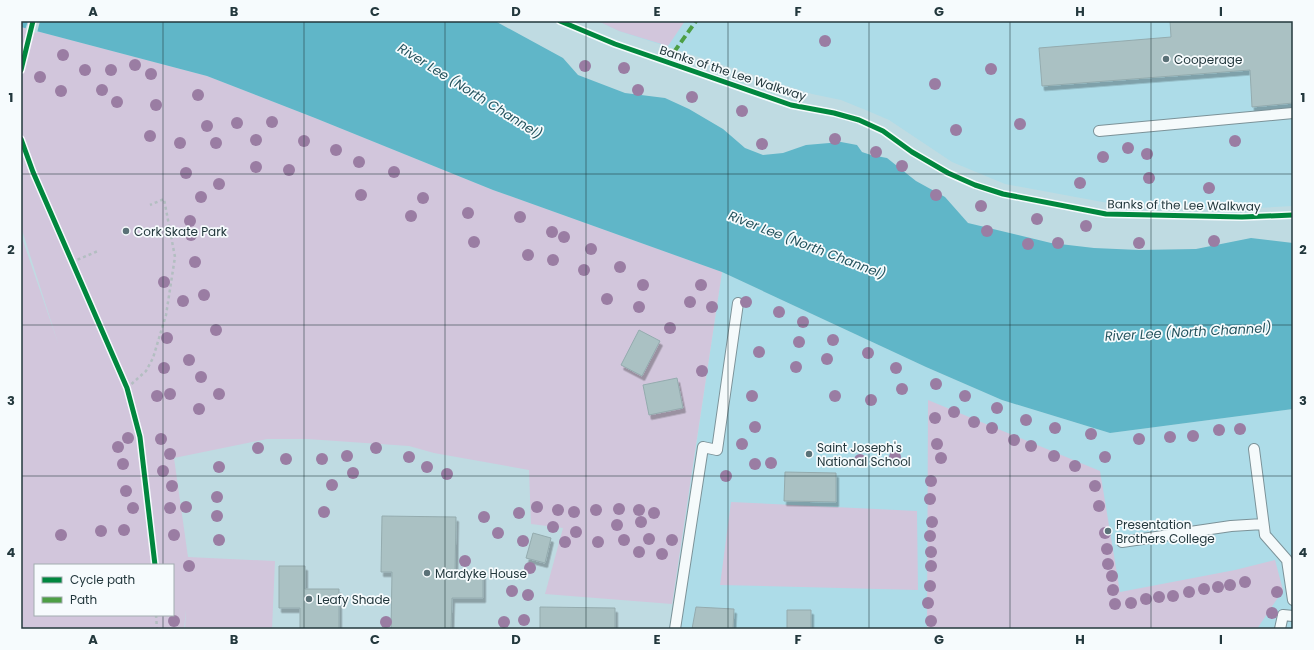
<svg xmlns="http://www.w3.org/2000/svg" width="1314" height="650" font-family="Poppins,sans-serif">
<defs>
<filter id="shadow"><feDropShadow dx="2.5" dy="4.5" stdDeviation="0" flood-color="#0004"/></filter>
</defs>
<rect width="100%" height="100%" fill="#bfdbe2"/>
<path fill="#addce8" d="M598,21H1293V206L1241,209L1108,203L1005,184L952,162L889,120L868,111L841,100L812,94L619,31Z
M722,272L926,367L1002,400L1110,433L1293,409V629H669Z"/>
<path fill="#d2c6dc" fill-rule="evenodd" d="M598,21H685L668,46L619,31Z
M21,27L207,76L315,118L493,190L722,272L672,604L545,594L563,528L531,524L529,470L434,453L409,446L307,439H267L174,458L188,557L275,561L272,629H185L186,609L184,629H21V235L58,343L21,227ZM35,565H173V615H35Z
M928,400L1100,471L1120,592L1235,570L1275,560L1283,590L1257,629H927Z
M731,502L917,511L918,590L720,585Z"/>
<path fill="#60b6c8" d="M21,21H495L563,58L578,75L625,93L665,98L689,109L723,129L745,148L763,155L783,153L806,145L841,142L857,145L862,152L871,155L887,158L916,181L945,197L968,223L1051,243L1094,248L1139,250L1196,249L1251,238L1293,243V409L1110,433L1002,400L926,367L722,272L493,190L315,118L207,76L21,27Z"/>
<path fill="#bfdbe2" d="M28,21H40L37,33L25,30Z"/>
<path fill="#aac1c3" stroke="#94abae" filter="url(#shadow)" d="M1170,21H1293V103L1252,107L1250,70L1042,86L1039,48L1171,37Z
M639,330L660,341L642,376L621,365Z
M677,378L683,408L649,415L643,385Z
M785,472L836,473V502L784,501Z
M382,516L456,517L455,573L483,574V598H452L451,629H391L392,572H381Z
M533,533L551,538L545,563L526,558Z
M279,566H305V589H339V629H300V608H279Z
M540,607L615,608V629H540Z
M696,607L734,609L733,629H692Z
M787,610H811V629H787Z"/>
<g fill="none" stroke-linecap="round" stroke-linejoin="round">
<g stroke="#7c9298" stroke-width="12">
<path id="service" d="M1099,131L1293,113
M1254,449L1265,535L1287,560L1293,600
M1122,542L1231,526L1263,524
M675,629L703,447L717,450L738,303
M1280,629L1283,615L1293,616"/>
</g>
<path stroke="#b3bec1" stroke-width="2.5" stroke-dasharray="3 3" stroke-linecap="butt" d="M560,21L615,44L791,105L834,113L859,120L883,131L912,152L948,173L975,185L1003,194L1106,214L1242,217L1293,215
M21,70L33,21
M21,139L33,172L127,388L140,437L155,565
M72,262L98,251
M127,388L146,371L153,358L166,315L175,257L164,199L150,205
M156,615L157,629"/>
<use href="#service" stroke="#f5fafb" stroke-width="10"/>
<path stroke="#4d9f45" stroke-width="4" stroke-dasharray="8 4" stroke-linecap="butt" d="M667,62L696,21"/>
<g stroke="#f6fbfd" stroke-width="8">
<path id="cycleway" d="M560,21L615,44L791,105L834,113L859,120L883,131L912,152L948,173L975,185L1003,194L1106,214L1242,217L1293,215
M21,70L33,21
M21,139L33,172L127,388L140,437L155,565"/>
</g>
<use href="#cycleway" stroke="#00873e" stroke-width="5"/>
</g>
<g fill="#9a7da3">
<circle cx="825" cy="41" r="6"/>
<circle cx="63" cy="55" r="6"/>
<circle cx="135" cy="65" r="6"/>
<circle cx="585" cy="66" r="6"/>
<circle cx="624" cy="68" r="6"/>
<circle cx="991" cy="69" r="6"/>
<circle cx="85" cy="70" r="6"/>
<circle cx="111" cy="70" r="6"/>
<circle cx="151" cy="74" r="6"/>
<circle cx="40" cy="77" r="6"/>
<circle cx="935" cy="84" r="6"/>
<circle cx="102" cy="90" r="6"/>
<circle cx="638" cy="90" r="6"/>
<circle cx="61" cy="91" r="6"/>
<circle cx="198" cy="95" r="6"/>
<circle cx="692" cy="97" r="6"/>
<circle cx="117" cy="102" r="6"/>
<circle cx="156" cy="105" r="6"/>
<circle cx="742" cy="111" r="6"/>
<circle cx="272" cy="122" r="6"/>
<circle cx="237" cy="123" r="6"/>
<circle cx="1020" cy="124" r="6"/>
<circle cx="207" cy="126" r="6"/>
<circle cx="956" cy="130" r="6"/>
<circle cx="150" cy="136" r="6"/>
<circle cx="835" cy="139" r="6"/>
<circle cx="256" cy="140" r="6"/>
<circle cx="304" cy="141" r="6"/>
<circle cx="1235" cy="141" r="6"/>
<circle cx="180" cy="143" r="6"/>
<circle cx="216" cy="143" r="6"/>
<circle cx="762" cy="144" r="6"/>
<circle cx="1128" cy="148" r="6"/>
<circle cx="336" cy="150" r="6"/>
<circle cx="876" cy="152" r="6"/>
<circle cx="1147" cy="154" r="6"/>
<circle cx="1103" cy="157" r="6"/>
<circle cx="359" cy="162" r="6"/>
<circle cx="902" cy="166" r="6"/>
<circle cx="256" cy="167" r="6"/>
<circle cx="289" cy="170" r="6"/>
<circle cx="394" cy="172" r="6"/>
<circle cx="186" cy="173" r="6"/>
<circle cx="1149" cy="178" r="6"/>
<circle cx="1080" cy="183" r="6"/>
<circle cx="219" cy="184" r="6"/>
<circle cx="1209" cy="188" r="6"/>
<circle cx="361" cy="195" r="6"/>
<circle cx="936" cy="195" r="6"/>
<circle cx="201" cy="197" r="6"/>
<circle cx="423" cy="198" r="6"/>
<circle cx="981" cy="206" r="6"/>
<circle cx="468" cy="213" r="6"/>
<circle cx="411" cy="216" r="6"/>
<circle cx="520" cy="217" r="6"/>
<circle cx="1037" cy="219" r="6"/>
<circle cx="190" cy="221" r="6"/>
<circle cx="1086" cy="226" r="6"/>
<circle cx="987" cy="231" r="6"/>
<circle cx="552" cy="232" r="6"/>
<circle cx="191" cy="235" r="6"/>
<circle cx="564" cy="237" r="6"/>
<circle cx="1214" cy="241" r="6"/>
<circle cx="474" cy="242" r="6"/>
<circle cx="1058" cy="243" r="6"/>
<circle cx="1139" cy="243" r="6"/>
<circle cx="1028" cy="244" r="6"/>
<circle cx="591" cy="249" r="6"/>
<circle cx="528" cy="255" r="6"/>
<circle cx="553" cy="260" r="6"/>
<circle cx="195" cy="262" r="6"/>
<circle cx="620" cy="267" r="6"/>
<circle cx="584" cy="270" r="6"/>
<circle cx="164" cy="282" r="6"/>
<circle cx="643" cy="285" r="6"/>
<circle cx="701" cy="285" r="6"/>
<circle cx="204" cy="295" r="6"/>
<circle cx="607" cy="299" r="6"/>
<circle cx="183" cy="301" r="6"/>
<circle cx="690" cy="302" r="6"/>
<circle cx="746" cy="302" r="6"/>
<circle cx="639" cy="307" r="6"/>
<circle cx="712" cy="307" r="6"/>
<circle cx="779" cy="312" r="6"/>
<circle cx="803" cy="322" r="6"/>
<circle cx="670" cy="328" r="6"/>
<circle cx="216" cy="330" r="6"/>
<circle cx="167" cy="338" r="6"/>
<circle cx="833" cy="340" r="6"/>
<circle cx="799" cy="342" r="6"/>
<circle cx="759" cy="352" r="6"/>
<circle cx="868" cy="353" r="6"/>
<circle cx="827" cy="359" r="6"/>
<circle cx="189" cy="360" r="6"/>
<circle cx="796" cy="367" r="6"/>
<circle cx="164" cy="368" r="6"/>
<circle cx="896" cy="368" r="6"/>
<circle cx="702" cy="371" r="6"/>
<circle cx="201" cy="377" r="6"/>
<circle cx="936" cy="384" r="6"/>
<circle cx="902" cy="389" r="6"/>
<circle cx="170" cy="394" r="6"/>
<circle cx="219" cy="394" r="6"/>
<circle cx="157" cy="396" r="6"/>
<circle cx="752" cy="396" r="6"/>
<circle cx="835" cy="396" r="6"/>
<circle cx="965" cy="396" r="6"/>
<circle cx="871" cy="400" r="6"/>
<circle cx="997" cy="408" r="6"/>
<circle cx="199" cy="409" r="6"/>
<circle cx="954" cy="412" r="6"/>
<circle cx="935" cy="418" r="6"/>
<circle cx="1026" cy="420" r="6"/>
<circle cx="974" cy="422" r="6"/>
<circle cx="755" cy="427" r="6"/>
<circle cx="992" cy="428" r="6"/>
<circle cx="1055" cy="428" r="6"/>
<circle cx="1240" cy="429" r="6"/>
<circle cx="1219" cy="430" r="6"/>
<circle cx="1091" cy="434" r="6"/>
<circle cx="1193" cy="436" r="6"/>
<circle cx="1170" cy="437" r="6"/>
<circle cx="128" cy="438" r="6"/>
<circle cx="161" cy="439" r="6"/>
<circle cx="1139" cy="439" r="6"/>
<circle cx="1014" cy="440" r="6"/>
<circle cx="742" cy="444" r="6"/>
<circle cx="937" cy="444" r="6"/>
<circle cx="1031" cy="446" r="6"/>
<circle cx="118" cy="447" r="6"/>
<circle cx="258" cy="448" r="6"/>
<circle cx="376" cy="448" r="6"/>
<circle cx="170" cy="454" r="6"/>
<circle cx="347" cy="456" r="6"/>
<circle cx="1054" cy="456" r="6"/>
<circle cx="409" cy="457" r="6"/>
<circle cx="895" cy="457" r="6"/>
<circle cx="1105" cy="457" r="6"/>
<circle cx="941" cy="458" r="6"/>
<circle cx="286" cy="459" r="6"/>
<circle cx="322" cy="459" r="6"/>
<circle cx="860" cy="460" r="6"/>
<circle cx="771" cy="463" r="6"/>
<circle cx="123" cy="464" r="6"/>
<circle cx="755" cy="464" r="6"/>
<circle cx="1075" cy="466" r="6"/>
<circle cx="219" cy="467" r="6"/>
<circle cx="427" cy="467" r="6"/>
<circle cx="163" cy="471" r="6"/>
<circle cx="353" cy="473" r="6"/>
<circle cx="447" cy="474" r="6"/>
<circle cx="726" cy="476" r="6"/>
<circle cx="931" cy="481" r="6"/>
<circle cx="332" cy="485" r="6"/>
<circle cx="172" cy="486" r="6"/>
<circle cx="1095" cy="486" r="6"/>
<circle cx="126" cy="491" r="6"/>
<circle cx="217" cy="497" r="6"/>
<circle cx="930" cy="499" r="6"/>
<circle cx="1099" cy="506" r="6"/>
<circle cx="186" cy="507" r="6"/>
<circle cx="537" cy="507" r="6"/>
<circle cx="133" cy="508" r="6"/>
<circle cx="170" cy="508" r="6"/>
<circle cx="619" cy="509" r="6"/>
<circle cx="558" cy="510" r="6"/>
<circle cx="596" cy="510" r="6"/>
<circle cx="639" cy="510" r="6"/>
<circle cx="324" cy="512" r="6"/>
<circle cx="574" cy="512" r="6"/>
<circle cx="519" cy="513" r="6"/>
<circle cx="654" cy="513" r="6"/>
<circle cx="217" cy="516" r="6"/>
<circle cx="484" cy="517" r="6"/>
<circle cx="641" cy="522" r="6"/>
<circle cx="932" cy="522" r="6"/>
<circle cx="617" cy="525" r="6"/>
<circle cx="553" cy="527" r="6"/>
<circle cx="124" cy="530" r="6"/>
<circle cx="101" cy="531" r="6"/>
<circle cx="576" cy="532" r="6"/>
<circle cx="498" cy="533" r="6"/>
<circle cx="1105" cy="533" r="6"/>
<circle cx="61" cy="535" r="6"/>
<circle cx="174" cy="535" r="6"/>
<circle cx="930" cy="536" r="6"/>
<circle cx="649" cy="539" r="6"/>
<circle cx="219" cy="540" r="6"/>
<circle cx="624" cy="540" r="6"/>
<circle cx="672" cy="540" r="6"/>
<circle cx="523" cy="541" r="6"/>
<circle cx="565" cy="542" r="6"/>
<circle cx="598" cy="542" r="6"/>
<circle cx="1107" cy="549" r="6"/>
<circle cx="639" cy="552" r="6"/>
<circle cx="931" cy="552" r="6"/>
<circle cx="662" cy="554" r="6"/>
<circle cx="465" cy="561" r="6"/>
<circle cx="1108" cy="564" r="6"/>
<circle cx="189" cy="566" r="6"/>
<circle cx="931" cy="566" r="6"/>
<circle cx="530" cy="568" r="6"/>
<circle cx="1112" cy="576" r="6"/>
<circle cx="1245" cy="582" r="6"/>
<circle cx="1230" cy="585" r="6"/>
<circle cx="930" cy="586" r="6"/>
<circle cx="1218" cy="587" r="6"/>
<circle cx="1204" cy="589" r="6"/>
<circle cx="1113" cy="590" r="6"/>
<circle cx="512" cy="591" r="6"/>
<circle cx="1189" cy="592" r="6"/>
<circle cx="1277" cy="592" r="6"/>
<circle cx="528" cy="595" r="6"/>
<circle cx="1173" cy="596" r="6"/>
<circle cx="1159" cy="597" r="6"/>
<circle cx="1146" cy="599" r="6"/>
<circle cx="928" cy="603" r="6"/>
<circle cx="1131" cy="603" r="6"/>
<circle cx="1115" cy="604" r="6"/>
<circle cx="1272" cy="613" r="6"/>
<circle cx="524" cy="620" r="6"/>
<circle cx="174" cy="621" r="6"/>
<circle cx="931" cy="621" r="6"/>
<circle cx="386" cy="622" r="6"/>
<circle cx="504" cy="622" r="6"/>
</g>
<path fill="none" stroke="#23383d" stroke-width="1" stroke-opacity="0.55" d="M163,21V565M304,21V629M445,21V629M586,21V629M728,21V629M869,21V629M1010,21V629M1151,21V629M21,174H1293M21,325H1293M21,476H1293M163,615V629"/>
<g fill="#5a7177" stroke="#f6fbfd" stroke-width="1.5">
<circle cx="1166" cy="59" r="4"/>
<circle cx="126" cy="231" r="4"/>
<circle cx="809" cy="454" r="4"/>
<circle cx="1108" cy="531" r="4"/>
<circle cx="427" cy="573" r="4"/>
<circle cx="309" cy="599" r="4"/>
</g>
<g text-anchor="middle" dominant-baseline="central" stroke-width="3.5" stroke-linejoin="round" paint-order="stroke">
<g font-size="12" fill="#23383d" stroke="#f6fbfd" text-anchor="start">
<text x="1174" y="59">Cooperage</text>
<text x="134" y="231">Cork Skate Park</text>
<text x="817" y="447">Saint Joseph's<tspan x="817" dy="14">National School</tspan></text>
<text x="1116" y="524">Presentation<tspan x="1116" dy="14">Brothers College</tspan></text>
<text x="435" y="573">Mardyke House</text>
<text x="317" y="599">Leafy Shade</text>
</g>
<g font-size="12" fill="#23383d" stroke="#f6fbfd">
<text transform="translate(733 73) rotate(18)">Banks of the Lee Walkway</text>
<text transform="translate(1184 205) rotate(1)">Banks of the Lee Walkway</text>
</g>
<g font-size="13" font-style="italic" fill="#25545e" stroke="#f6fbfd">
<text transform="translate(470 91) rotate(32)">River Lee (North Channel)</text>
<text transform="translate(807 245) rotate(21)">River Lee (North Channel)</text>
<text transform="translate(1188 332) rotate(-3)">River Lee (North Channel)</text>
</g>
</g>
<rect width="1314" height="650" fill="none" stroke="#f6fbfd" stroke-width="44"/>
<rect x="34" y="564" width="140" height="52" fill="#f6fbfd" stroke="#a2adb0"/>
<rect x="42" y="577" width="20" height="6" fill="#00873e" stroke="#a2adb0"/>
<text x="70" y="584" font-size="12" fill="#23383d">Cycle path</text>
<rect x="42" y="597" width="20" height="6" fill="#4d9f45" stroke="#a2adb0"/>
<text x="70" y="604" font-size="12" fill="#23383d">Path</text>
<rect x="22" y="22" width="1270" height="606" fill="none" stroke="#23383d" stroke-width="1.5"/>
<g font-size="13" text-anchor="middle" font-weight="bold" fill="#23383d">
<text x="93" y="16">A</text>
<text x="234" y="16">B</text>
<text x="375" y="16">C</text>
<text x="516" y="16">D</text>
<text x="657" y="16">E</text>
<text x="798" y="16">F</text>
<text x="939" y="16">G</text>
<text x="1080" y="16">H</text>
<text x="1221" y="16">I</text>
<text x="11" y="102">1</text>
<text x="1303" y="102">1</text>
<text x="11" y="254">2</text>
<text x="1303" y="254">2</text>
<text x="11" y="405">3</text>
<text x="1303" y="405">3</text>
<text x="11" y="557">4</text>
<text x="1303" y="557">4</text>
<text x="93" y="644">A</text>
<text x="234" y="644">B</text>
<text x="375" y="644">C</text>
<text x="516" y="644">D</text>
<text x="657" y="644">E</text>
<text x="798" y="644">F</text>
<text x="939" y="644">G</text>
<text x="1080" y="644">H</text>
<text x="1221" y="644">I</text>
</g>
</svg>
